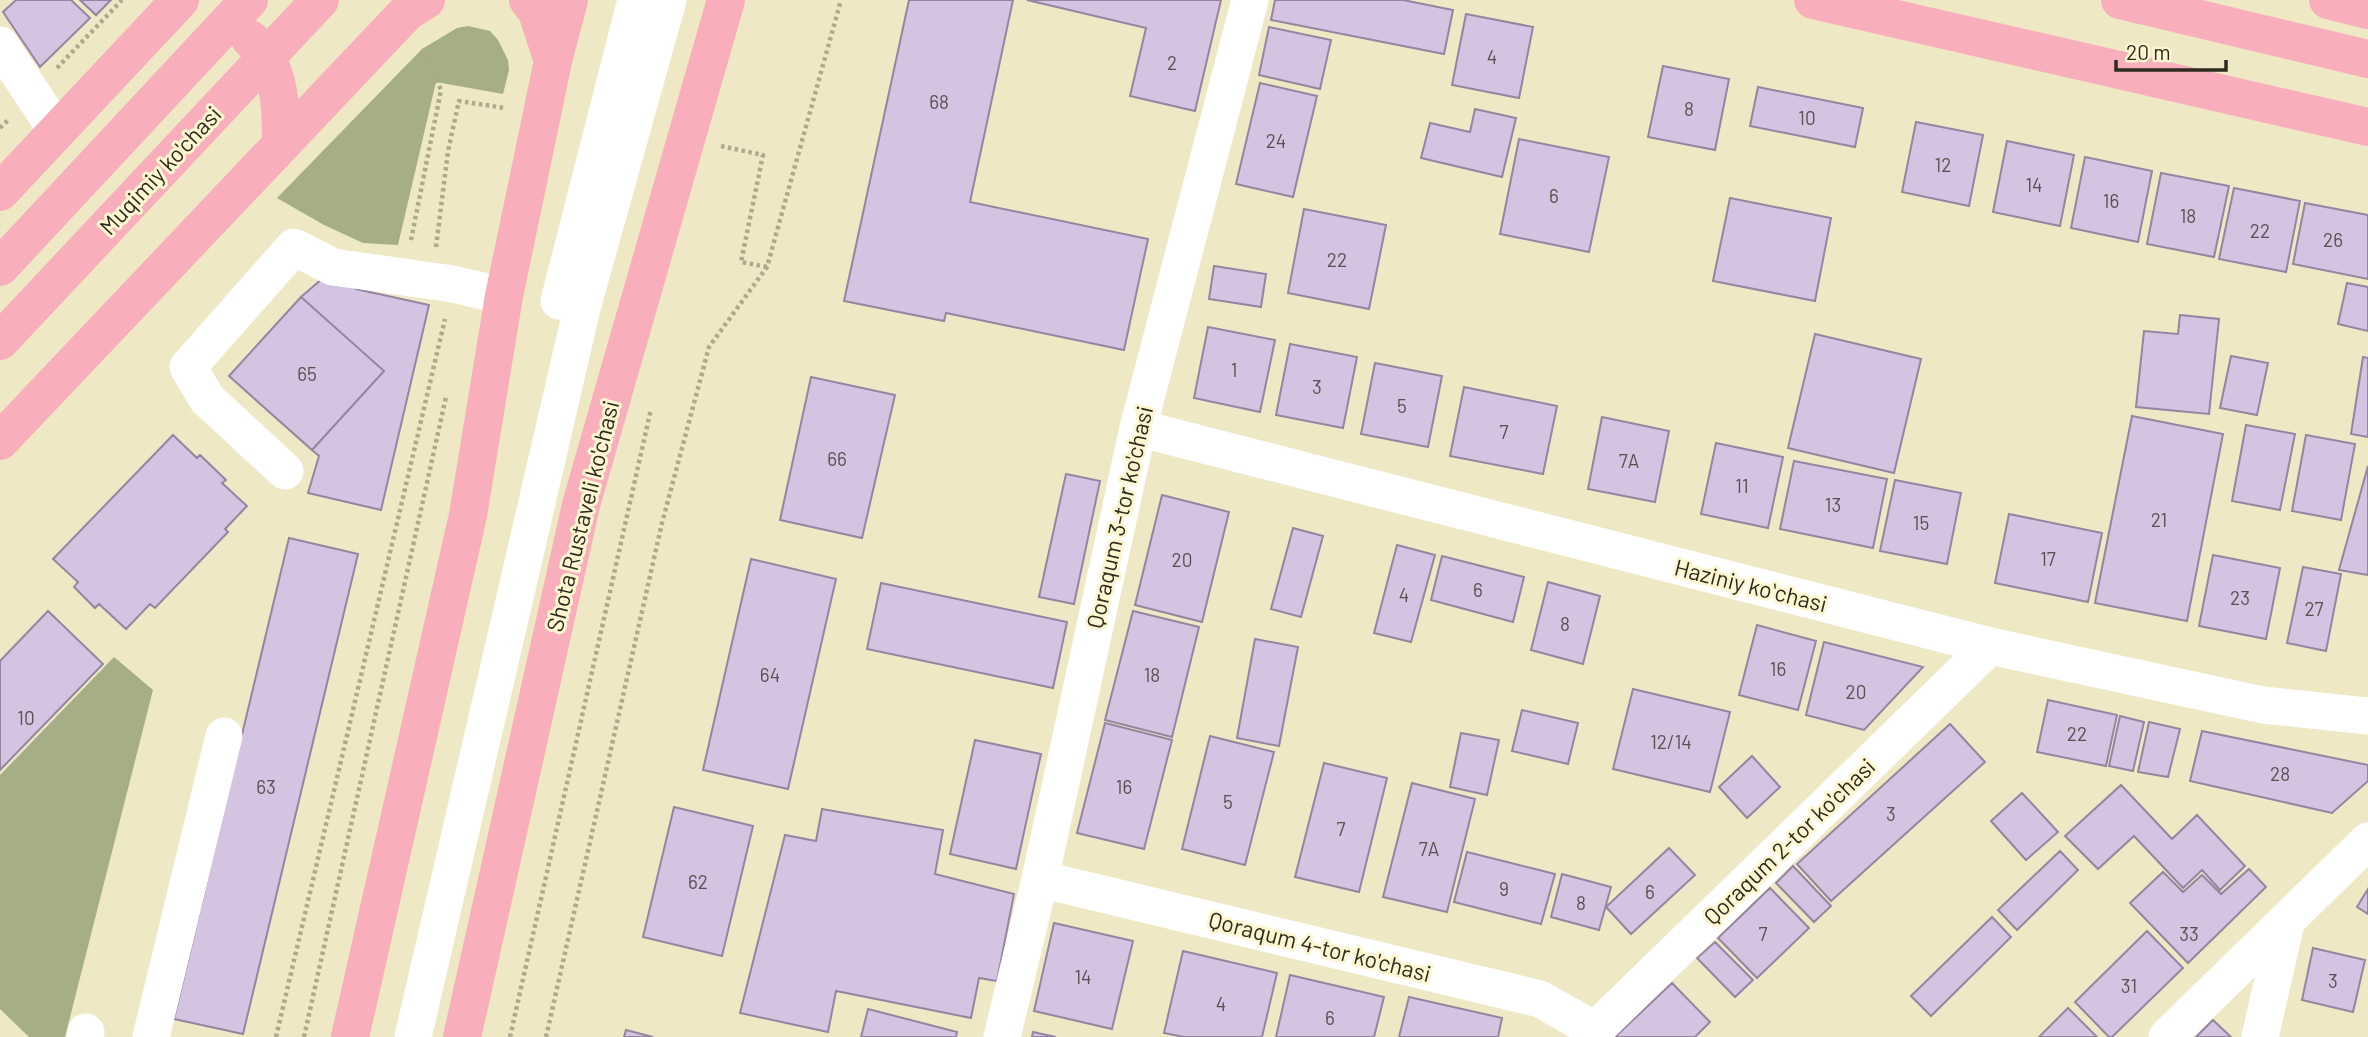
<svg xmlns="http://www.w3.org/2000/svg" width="2368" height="1037" font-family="Barlow,sans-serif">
<rect width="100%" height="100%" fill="#efe8c5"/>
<path fill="#a6ae85" d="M468,26L490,31L498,40L508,60L509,70L503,94L436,82L398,245L363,243L324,225L277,198L422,49L457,28Z
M114,657L153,690L65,1037H29L0,1009V775Z"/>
<path fill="#d5c3e2" stroke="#9684a1" stroke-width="2" d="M16,0H71L90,18L40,67L3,12Z
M80,0H111L96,15Z
M909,0H1013L970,202L1148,239L1124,350L946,313L944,321L844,301Z
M1027,0H1221L1195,111L1130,96L1146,28Z
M1275,0H1403L1453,10L1444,54L1271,20Z
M1466,14L1533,27L1519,98L1452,85Z
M1269,27L1331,40L1320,89L1259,75Z
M1663,66L1729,79L1715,150L1648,137Z
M1260,83L1317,96L1293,197L1236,184Z
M1758,87L1863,108L1855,147L1750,126Z
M1475,109L1516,118L1502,177L1421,158L1430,123L1470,132Z
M1916,122L1983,135L1969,206L1902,192Z
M1519,139L1609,157L1589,252L1500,234Z
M2007,141L2074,155L2060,226L1993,212Z
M2085,157L2152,171L2138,242L2071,228Z
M2161,173L2229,186L2214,257L2147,244Z
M2234,188L2300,201L2286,272L2219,259Z
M1730,198L1831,218L1815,301L1713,281Z
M2305,203L2368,215V279L2293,264Z
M1304,209L1386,225L1369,309L1288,293Z
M1214,266L1266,274L1261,307L1209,299Z
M331,271L356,289L429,305L381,510L308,493L319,456L312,450L384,371L301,297Z
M2347,283L2368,287V331L2338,324Z
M301,297L384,371L312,450L229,376Z
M2180,315L2219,319L2209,414L2136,407L2144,331L2178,334Z
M1208,327L1275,340L1260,412L1194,398Z
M1815,334L1921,359L1894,473L1788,448Z
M1290,344L1357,357L1343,428L1276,415Z
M2231,356L2268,363L2257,415L2220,408Z
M2363,357L2368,358V437L2351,434Z
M1375,363L1442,376L1428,447L1361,434Z
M811,377L895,395L862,538L780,520Z
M1464,387L1557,406L1543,474L1450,456Z
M2132,416L2223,434L2187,621L2095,603Z
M1602,417L1669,431L1655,502L1588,489Z
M2246,425L2295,434L2280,510L2232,501Z
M173,435L197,458L200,455L226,480L222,483L247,506L225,529L228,532L155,608L150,604L126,629L99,604L95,608L74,587L78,582L53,559Z
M2306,435L2355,444L2341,520L2292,511Z
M1716,443L1783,457L1768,528L1701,514Z
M1794,461L1887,479L1873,548L1780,529Z
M2368,466V575L2339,570Z
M1066,474L1100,481L1074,604L1039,597Z
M1895,480L1961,493L1947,564L1880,551Z
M1162,495L1229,512L1202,622L1135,605Z
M2009,514L2102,533L2088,602L1995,583Z
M1293,528L1323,536L1301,617L1271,609Z
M289,538L358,554L243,1034L174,1019Z
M1397,545L1435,555L1411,642L1374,633Z
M2213,555L2280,568L2266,639L2199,626Z
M1442,556L1524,577L1513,622L1431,600Z
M751,559L836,579L788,789L703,770Z
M2303,567L2341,574L2326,651L2287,643Z
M1548,582L1600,596L1583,664L1531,650Z
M881,583L1067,622L1053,688L867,649Z
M48,611L103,664L0,770V661Z
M1133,611L1199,627L1172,737L1105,720Z
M1757,625L1816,641L1798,710L1739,695Z
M1255,639L1298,647L1279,746L1237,738Z
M1824,642L1923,667L1864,730L1806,715Z
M1633,689L1730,712L1710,792L1613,769Z
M2048,700L2117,715L2106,766L2037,752Z
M1522,710L1578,723L1568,764L1512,751Z
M2120,716L2144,722L2133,771L2109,766Z
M2149,722L2180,729L2168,777L2138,772Z
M1105,723L1172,740L1144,849L1077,833Z
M1950,724L1985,762L1831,901L1797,864Z
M2202,731L2368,765V781L2332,813L2190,781Z
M1461,733L1499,740L1487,795L1450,787Z
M1210,736L1274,752L1245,865L1182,849Z
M975,740L1041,754L1016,869L950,854Z
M1752,756L1780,787L1747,818L1719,787Z
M1324,763L1387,778L1359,892L1295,877Z
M1412,783L1475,799L1447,912L1383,897Z
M2121,785L2172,839L2197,815L2245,866L2220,890L2202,870L2183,888L2134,836L2098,869L2065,836Z
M2022,793L2058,832L2026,860L1991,821Z
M674,807L753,826L722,956L643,937Z
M822,809L943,830L935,874L1014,894L997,981L979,978L971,1018L836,991L828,1032L740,1013L785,835L816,841Z
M1669,848L1695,875L1631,934L1606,907Z
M2060,851L2078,870L2017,930L1998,910Z
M1467,852L1555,874L1541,924L1454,902Z
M1793,866L1831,906L1814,922L1776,883Z
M2249,869L2266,887L2188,963L2130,903L2163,872L2183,892L2202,875L2221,894Z
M1562,874L1611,887L1599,930L1551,917Z
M1770,888L1809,928L1757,978L1718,938Z
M2368,889V914L2357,907Z
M1992,917L2011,937L1931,1016L1911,996Z
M1054,923L1133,941L1112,1029L1034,1011Z
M2147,931L2183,968L2112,1037H2109L2075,1002Z
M1715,942L1753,980L1735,997L1697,958Z
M2313,948L2365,960L2353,1012L2302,1000Z
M1183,951L1277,973L1262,1037H1184L1164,1033Z
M1290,975L1384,997L1374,1037H1276Z
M1672,983L1710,1022L1695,1037H1615Z
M1409,997L1502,1018L1498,1037H1399Z
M2068,1008L2097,1037H2039Z
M868,1009L957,1032L956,1037H861Z
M2213,1020L2231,1037H2196Z
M626,1030L653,1037H624Z
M1033,1032L1056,1037H1032Z"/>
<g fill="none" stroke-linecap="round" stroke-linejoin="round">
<path stroke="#aea88d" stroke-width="4.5" stroke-dasharray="3.5 3.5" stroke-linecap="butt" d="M57,68L122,0
M0,128L8,120
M721,146L763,155L741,262L767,267
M411,240L441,90L423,49
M436,247L448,151L459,101L505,108
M276,1037L445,319
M304,1037L446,397
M510,1037L651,409
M546,1037L662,523L709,347L767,267L841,0"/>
<path stroke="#fff" stroke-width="37" d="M0,45L57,131
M559,301L636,0
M1138,428L1990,646L2263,705L2368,716
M285,471L207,399L188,367L294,247L333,267L453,284L504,296
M1040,879L1540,999L1595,1030
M85,1037L86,1032
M151,1037L224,736
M413,1037L582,308L668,0
M1002,1037L1040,879L1138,428L1250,0
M1588,1037L1990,646
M2167,1037L2368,841
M2260,1037L2286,923"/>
<path stroke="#f8afbb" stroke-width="38" d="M528,0L537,12L553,61
M1813,0L2368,127
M2120,0L2368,59
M2328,0L2368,10
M250,39C281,64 281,107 281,144
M0,192L180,0
M0,267L249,0
M0,341L320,0
M0,441L407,12L426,0
M350,1037L468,515L504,296L553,61L569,0
M462,1037L581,505L726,0"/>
</g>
<g text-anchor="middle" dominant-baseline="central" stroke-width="6" stroke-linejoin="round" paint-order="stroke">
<g font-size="19" fill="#58514f">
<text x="1492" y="56">4</text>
<text x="1172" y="62">2</text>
<text x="939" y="101">68</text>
<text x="1689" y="108">8</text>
<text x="1807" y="117">10</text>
<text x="1276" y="140">24</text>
<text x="1943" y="164">12</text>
<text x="2034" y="184">14</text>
<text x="1554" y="195">6</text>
<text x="2111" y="200">16</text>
<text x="2188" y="215">18</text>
<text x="2260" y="230">22</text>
<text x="2333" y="239">26</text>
<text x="1337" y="259">22</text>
<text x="1234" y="369">1</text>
<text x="307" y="373">65</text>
<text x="1317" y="386">3</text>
<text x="1402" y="405">5</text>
<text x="1504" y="431">7</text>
<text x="837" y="458">66</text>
<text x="1629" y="460">7A</text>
<text x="1742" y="485">11</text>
<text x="1833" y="504">13</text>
<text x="2159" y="519">21</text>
<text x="1921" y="522">15</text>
<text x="2048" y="558">17</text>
<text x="1182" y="559">20</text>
<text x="1478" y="589">6</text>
<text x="1404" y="594">4</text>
<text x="2240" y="597">23</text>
<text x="2314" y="608">27</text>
<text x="1565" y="623">8</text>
<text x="1778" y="668">16</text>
<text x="770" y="674">64</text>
<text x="1152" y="674">18</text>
<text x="1856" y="691">20</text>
<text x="26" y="717">10</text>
<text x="2077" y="733">22</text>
<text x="1671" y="741">12/14</text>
<text x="2280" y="773">28</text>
<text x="266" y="786">63</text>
<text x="1124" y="786">16</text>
<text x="1228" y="801">5</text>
<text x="1891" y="813">3</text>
<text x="1341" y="828">7</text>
<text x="1429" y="848">7A</text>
<text x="698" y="881">62</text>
<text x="1504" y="888">9</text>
<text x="1650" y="891">6</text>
<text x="1581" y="902">8</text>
<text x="1763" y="933">7</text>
<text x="2189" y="933">33</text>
<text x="1083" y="976">14</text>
<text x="2333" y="980">3</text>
<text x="2129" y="985">31</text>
<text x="1221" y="1003">4</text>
<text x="1330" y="1017">6</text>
</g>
<g font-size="23" fill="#2e2b1e" stroke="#fcf6d1">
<text transform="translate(160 170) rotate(-47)">Muqimiy ko'chasi</text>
<text transform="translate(582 516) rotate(-76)">Shota Rustaveli ko'chasi</text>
<text transform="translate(1119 517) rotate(-77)">Qoraqum 3-tor ko'chasi</text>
<text transform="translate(1751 585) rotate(14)">Haziniy koʻchasi</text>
<text transform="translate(1789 841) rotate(-44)">Qoraqum 2-tor ko'chasi</text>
<text transform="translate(1320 946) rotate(14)">Qoraqum 4-tor ko'chasi</text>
</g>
</g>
<path d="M2116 60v10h110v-10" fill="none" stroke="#2e2b1e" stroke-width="3.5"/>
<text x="2126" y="60" font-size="21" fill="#2e2b1e" stroke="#fcf6d1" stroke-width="5" paint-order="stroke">20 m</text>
</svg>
